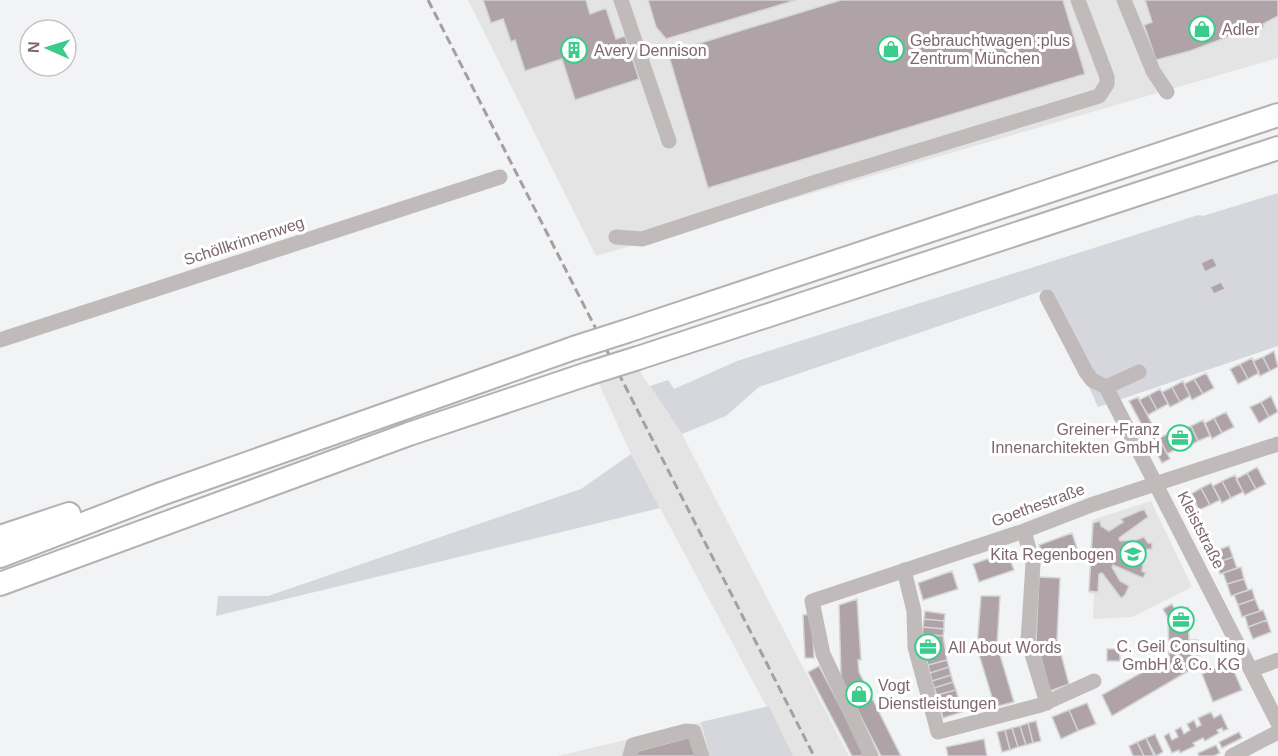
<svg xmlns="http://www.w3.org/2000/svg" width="1278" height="756" font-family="Arial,sans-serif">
<rect width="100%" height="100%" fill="#f1f3f4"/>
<path fill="#e4e4e5" d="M468,0H1278V58L596,256Z
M624,348L682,434L849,756H793L631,454L588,360Z
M1151,501L1192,587L1132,617L1093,619L1094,594L1088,593L1092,520Z
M701,722L710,756H558Z"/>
<path fill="#d6d7dd" d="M1278,193V346L1104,405L1098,407L1045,290L759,387L726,416L682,434L650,386L668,380L674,389L737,361L1198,215L1203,216Z
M631,454L660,508L216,616L218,596H268L581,489Z
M769,706L793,756H710L701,722Z"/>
<path fill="#afa3a7" stroke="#d4d5d6" stroke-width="1.5" d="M483,0H586L590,14L606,8L616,39L625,36L639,79L575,100L562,59L525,71L515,40L511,42L503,19L491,23Z
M648,0H796L666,39L656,27Z
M841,0H1063L1085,74L708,188L668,53Z
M1145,0H1278V16L1263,24L1264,27L1242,34L1241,32L1190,51L1156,60L1144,25L1152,22Z
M1213,257L1217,266L1205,272L1201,263Z
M1221,282L1225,289L1214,294L1210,287Z
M1274,351L1278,367L1270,371L1263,357Z
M1263,357L1270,371L1260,376L1253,361Z
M1252,358L1259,373L1248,379L1240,364Z
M1240,364L1248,379L1238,384L1230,369Z
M1206,373L1214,388L1203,394L1194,379Z
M1194,379L1203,394L1192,400L1184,384Z
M1183,381L1190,396L1180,402L1172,387Z
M1172,387L1180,402L1170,407L1162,392Z
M1160,389L1168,404L1157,410L1149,395Z
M1149,395L1157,410L1148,415L1139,400Z
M1271,396L1278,412L1269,417L1261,402Z
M1138,397L1155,430L1147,434L1129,401Z
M1261,402L1269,417L1259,423L1250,407Z
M1226,412L1234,427L1222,433L1214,418Z
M1214,418L1222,433L1212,439L1205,423Z
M1203,420L1210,436L1198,441L1191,426Z
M1191,426L1198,441L1190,446L1182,430Z
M1181,428L1188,443L1178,448L1170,433Z
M1170,433L1178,448L1167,454L1159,438Z
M1157,434L1170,459L1162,463L1149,439Z
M1257,467L1266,484L1256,489L1247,473Z
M1247,473L1256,489L1245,495L1236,479Z
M1235,475L1243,492L1231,498L1222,481Z
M1222,481L1231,498L1222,503L1213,486Z
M1211,483L1220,500L1210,505L1201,488Z
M1201,488L1210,505L1199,510L1191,494Z
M1189,500L1211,541L1204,545L1181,504Z
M1144,509L1148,517L1119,538L1120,541L1136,540L1144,537L1148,543H1152V549L1120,552V556L1133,563L1143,564L1142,571L1146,573L1143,578L1113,565L1112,567L1120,581L1129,586L1125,595L1121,598L1102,573L1099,574L1098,592L1089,591L1093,523L1100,521L1101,526L1109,531L1123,522L1121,519Z
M1072,533L1078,551L1045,563L1039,545Z
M1229,546L1233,557L1216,563L1212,552Z
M1007,552L1014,570L979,582L973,564Z
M1233,557L1237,568L1220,574L1216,563Z
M1241,567L1244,579L1227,584L1223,573Z
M952,571L958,589L923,600L918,583Z
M1039,577L1060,578L1057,639L1069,684L1050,691L1036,640Z
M1244,579L1248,590L1231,596L1227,584Z
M1252,589L1255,599L1238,605L1234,595Z
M981,596H1000L997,645L1014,702L995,707L977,648Z
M857,599L861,660H858L859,672L901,756H881L841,678L839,605Z
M1255,599L1260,611L1242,617L1238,605Z
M1172,604L1177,613L1168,618L1163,609Z
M1188,607L1189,640H1198V667H1190V670L1112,716L1102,695L1169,657L1168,618Z
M1263,610L1267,620L1248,627L1245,616Z
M925,611L945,614L944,621L924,619Z
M812,614L814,658H805L803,615Z
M924,619L944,621V629L923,627Z
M1267,620L1271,632L1253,639L1248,627Z
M923,627L944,629L943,636L922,634Z
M922,634L943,636L947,660L928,665L922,646Z
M1107,649H1120V661H1107Z
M947,660L949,667L930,673L928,665Z
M1230,662L1242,690L1213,702L1202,674Z
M819,666L866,756H852L808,672Z
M949,667L951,675L932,681L930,673Z
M951,675L953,682L934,688L932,681Z
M953,682L956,690L937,695L934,688Z
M956,690L958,697L939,702L937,695Z
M958,697L960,705L941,710L939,702Z
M1087,703L1096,724L1078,731L1069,710Z
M960,705L962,712L943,718L941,710Z
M1069,710L1078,731L1061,739L1052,717Z
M1211,712L1214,718L1221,714L1228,729L1223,731L1222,728L1217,730L1219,733L1205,741L1203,738L1193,743L1195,746L1180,753L1179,750L1172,753L1164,736L1169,733L1172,740L1178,737L1175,730L1181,727L1184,734L1190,730L1187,724L1194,720L1197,727L1201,725L1198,718Z
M1036,721L1041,741L1033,743L1028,723Z
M1028,723L1033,743L1026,745L1020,726Z
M1020,726L1026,745L1018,747L1012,728Z
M1012,728L1018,747L1010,750L1005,730Z
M1005,730L1010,750L1002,752L997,732Z
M1239,732L1242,738L1222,748L1219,742Z
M1155,734L1163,752L1156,756L1146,738Z
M691,737L696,756H635L634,752Z
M1146,738L1154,756H1144L1137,742Z
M984,739L987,756H948L946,747Z
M1137,742L1144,756H1133L1129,746Z
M1216,745L1220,753L1214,756H1199L1198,753Z"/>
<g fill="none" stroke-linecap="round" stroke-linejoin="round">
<g stroke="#b6b0b1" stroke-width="26">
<path id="highway" d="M627,331L1278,115
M638,358L1278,148
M0,537L69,514
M0,556L161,494L574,348
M0,584L409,434L587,374"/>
</g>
<path stroke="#c0babb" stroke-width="15" d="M621,0L669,141
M1124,0L1153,71L1167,92
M616,237L642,239L813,183L1099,96L1107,84V77L1078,0
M1047,297L1086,372L1092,380L1106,387
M0,340L500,177
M1139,372L1106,387L1278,723
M1024,531L1033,564L1028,641L1047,703
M904,570L914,611L915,647L938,732L1041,705L1094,681
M1251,670L1278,660
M630,756L633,745L686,731L694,732L702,756
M871,756L823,654L812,601L1024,531L1091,505L1278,444
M1232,756L1278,732"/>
<use href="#highway" stroke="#fff" stroke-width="22"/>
<path stroke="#a89ea1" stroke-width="3" stroke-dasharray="9 4.5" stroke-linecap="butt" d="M428,0L814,756"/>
<g stroke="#b6b0b1" stroke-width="26" stroke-linecap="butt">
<path id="highway-bridge" d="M574,348L627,331
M587,374L638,358"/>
</g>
<use href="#highway-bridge" stroke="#fff" stroke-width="22"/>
</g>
<defs>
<g id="shop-ring" transform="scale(1.35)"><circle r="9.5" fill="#fff" stroke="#3acc8a" stroke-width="1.5"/><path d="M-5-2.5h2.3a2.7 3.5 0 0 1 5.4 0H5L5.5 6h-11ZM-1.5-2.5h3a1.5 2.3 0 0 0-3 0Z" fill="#3acc8a"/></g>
<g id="building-ring" transform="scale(1.35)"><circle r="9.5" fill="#fff" stroke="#3acc8a" stroke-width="1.5"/><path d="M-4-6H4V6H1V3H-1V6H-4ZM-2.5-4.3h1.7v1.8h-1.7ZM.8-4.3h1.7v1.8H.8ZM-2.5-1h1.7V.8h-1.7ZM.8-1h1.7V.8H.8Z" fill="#3acc8a"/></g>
<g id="office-ring" transform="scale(1.35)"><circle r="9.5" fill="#fff" stroke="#3acc8a" stroke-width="1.5"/><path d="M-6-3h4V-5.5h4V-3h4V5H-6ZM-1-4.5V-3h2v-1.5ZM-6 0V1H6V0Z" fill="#3acc8a"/></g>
<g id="school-ring" transform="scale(1.35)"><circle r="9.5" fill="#fff" stroke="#3acc8a" stroke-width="1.5"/><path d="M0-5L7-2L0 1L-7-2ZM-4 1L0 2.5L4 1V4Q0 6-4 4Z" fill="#3acc8a"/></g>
</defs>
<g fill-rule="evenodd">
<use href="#shop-ring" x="1202" y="29"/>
<use href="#shop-ring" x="891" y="49"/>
<use href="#building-ring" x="574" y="50"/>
<use href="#office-ring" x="1180" y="438"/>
<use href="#school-ring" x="1133" y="554"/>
<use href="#office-ring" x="1181" y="620"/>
<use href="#office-ring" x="928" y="647"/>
<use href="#shop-ring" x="859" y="694"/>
</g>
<g text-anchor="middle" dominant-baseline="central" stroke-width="6" stroke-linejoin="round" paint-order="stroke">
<g font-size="16" fill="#7e676d" stroke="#fff" text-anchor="start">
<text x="1222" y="29">Adler</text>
<text x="910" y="40">Gebrauchtwagen :plus<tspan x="910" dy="18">Zentrum München</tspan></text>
<text x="594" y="50">Avery Dennison</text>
<text x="1160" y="429" text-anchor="end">Greiner+Franz<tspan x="1160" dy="18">Innenarchitekten GmbH</tspan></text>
<text x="1114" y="554" text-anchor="end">Kita Regenbogen</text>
<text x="1181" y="646" text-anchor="middle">C. Geil Consulting<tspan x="1181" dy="18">GmbH &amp; Co. KG</tspan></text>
<text x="948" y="647">All About Words</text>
<text x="878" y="685">Vogt<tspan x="878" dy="18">Dienstleistungen</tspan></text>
</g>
<g font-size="16" fill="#7e676d" stroke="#fff">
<text transform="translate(244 241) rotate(-18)">Schöllkrinnenweg</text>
<text transform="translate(1038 505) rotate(-20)">Goethestraße</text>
<text transform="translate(1201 530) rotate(63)">Kleiststraße</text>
</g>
</g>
<g transform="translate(48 48) rotate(273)"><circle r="28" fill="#ffffff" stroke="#cbc2c5" stroke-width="1.5"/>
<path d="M0-4.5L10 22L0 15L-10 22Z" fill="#3acc8a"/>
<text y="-9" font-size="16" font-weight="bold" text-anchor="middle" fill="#7e676d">N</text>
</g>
</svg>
